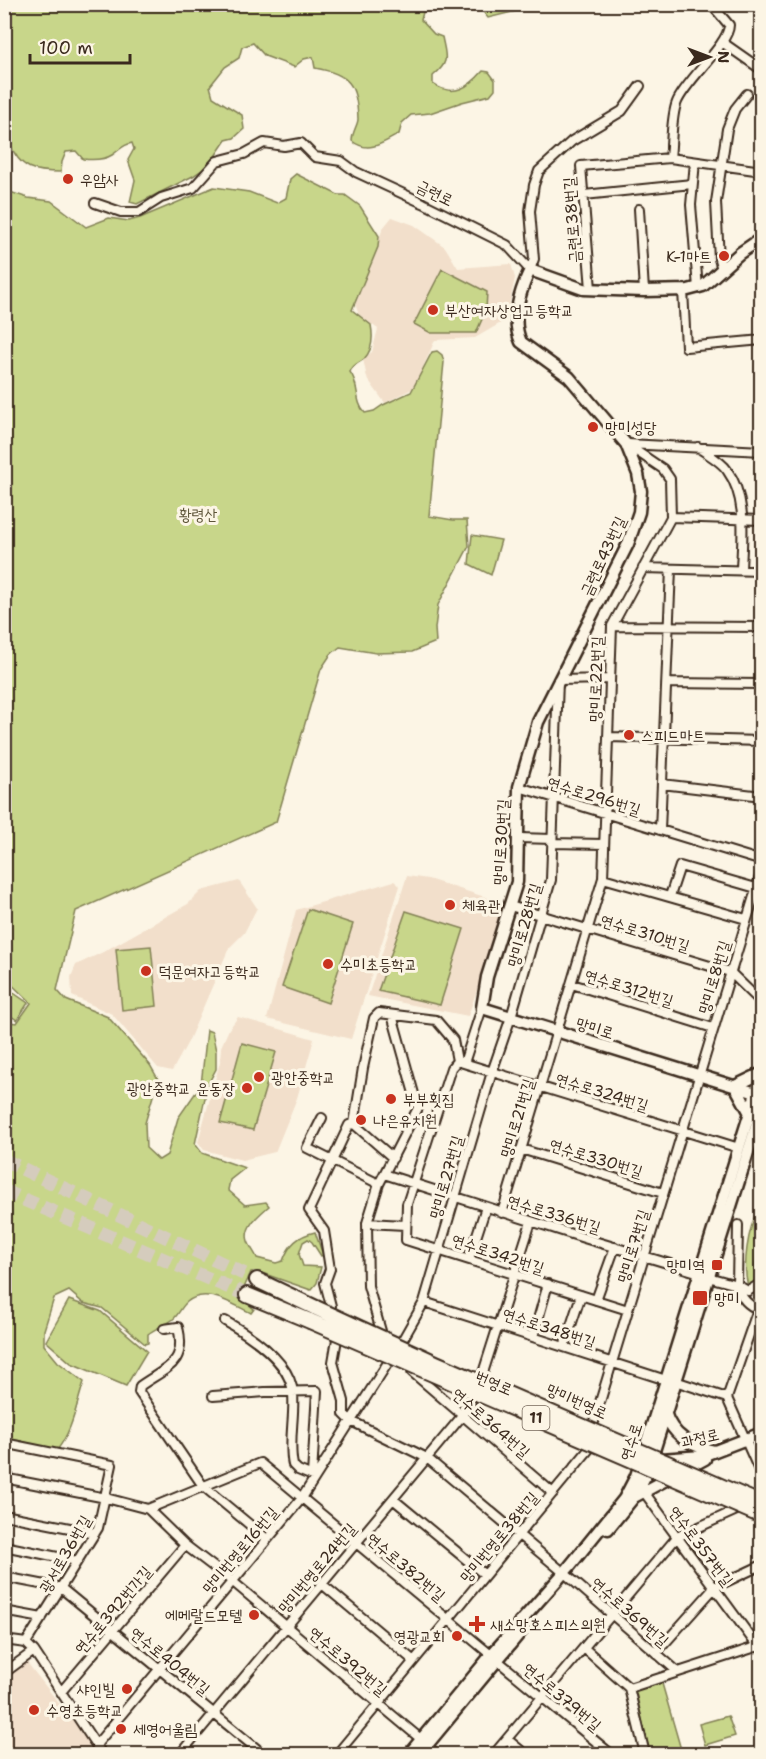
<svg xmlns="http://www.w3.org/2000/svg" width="766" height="1759" font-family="'Shantell Sans','Poor Story',sans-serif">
<rect width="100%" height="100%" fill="#fcf5e5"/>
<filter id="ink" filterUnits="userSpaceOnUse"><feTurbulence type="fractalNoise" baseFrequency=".0167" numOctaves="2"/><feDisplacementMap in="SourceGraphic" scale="12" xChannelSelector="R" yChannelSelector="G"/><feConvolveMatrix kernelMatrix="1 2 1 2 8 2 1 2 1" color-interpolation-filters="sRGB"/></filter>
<g filter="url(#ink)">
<path fill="#f2dfcb" d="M392,217L414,225L445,247L458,268L511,264L515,278L506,320L475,338L435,340L414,388L385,403L367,378L363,359L372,352L378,329L359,315L355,304L383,228Z
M407,876L428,879L507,904L468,1016L368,996Z
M239,881L257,908L244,933L229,948L188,1042L172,1071L158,1068L112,1014L72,996L71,977L76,965L103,952L188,904L201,891Z
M394,881L400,886L351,1039L267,1019L296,910Z
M238,1017L314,1039L297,1098L275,1152L242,1160L204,1150L198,1142L220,1062L221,1047L229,1029Z
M25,1660L99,1754H5L4,1675Z"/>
<path fill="#c8d68a" stroke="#828054" stroke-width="1.5" d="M5,4L439,5L423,12L421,20L434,34L442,37C446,57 450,62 433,76V84C454,98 469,87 483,71L489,72L495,80V89L490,95L462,102L430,113L411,115L402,123L399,134C383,143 368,154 352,141C352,132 358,125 358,119C357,85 350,74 315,68L313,57L304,59L294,67L265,56L253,43L242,47L239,58L225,67L210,86L213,97L242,115L244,129L234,138L226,140L209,165L193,176L137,204L130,202L135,180L128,160L134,149L132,143C122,145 120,150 112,155C104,160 92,160 83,159L76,151L66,152L62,162L61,172C35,172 20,170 9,142L5,143Z
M478,5H526L516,11L488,18Z
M296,174L338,195H345L360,206L379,236L378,247L352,310L371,325C373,336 373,350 364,359C358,364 353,364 350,372C360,384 354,402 365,413L374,411L383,405L411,392L432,352L437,351L442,355L444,362L429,516L453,520H467L469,546L438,605L435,628L436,642L412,652L376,653L340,647L331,654L321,669L276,822L76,911L57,990L66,1000L108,1017L150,1065L158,1079L145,1123L146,1148L159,1160L167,1155L178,1118L201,1085L207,1030L212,1032L216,1051V1069L208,1084L195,1144L202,1153L245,1168L230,1180L228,1190L245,1205L266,1202L269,1206C260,1214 243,1227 248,1241C250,1247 255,1253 257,1258L276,1263L283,1261C289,1244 298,1236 315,1232L323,1255L321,1256L312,1242L308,1239L303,1242L299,1254L303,1266L321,1267L317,1283L311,1290L259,1272H251L240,1297L254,1309L251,1313C232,1304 205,1286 187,1302C181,1307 178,1316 172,1320C165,1325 156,1328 148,1334V1343L145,1344L102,1308L83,1303L69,1291L54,1298L44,1330V1345L58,1362L84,1382C76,1405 73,1430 57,1450L4,1437L5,1023L9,1022L17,1023L31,1003L4,977V190L28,198L51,201L86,227L109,218L129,221L140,218L214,187L249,192L277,203L286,198L290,179Z
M442,269L487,292L486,310L476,333H431L414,324Z
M472,535L501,540L491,575L469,564Z
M308,909L353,924L328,1003L282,987Z
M406,911L464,929L440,1005L378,991Z
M151,946L157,1006L122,1010L116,949Z
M5,987L28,1003L17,1020L5,1012Z
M242,1043L276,1052L253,1130L220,1123Z
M758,1209L762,1212C761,1221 763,1233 761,1242C759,1257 750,1265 758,1281L748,1287C742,1265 748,1230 758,1209Z
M69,1300L100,1311L147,1351L126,1386L71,1363L46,1341Z
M661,1680L682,1753L650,1754L635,1689Z
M728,1716L735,1736L705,1745L699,1724Z"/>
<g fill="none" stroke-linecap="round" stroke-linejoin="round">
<path stroke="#d5ccbd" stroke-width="14" stroke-dasharray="14 7" stroke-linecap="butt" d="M4,1160L257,1280
M4,1191L247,1295"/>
<g stroke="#3b2a1e" stroke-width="12">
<path id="street" d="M722,42L762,70
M670,158L762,171
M695,162L691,205L698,288
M584,195L692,184
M95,203L121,212H139L161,198L193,188L217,161L244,154L264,143L284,146L301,143L315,157L341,161L356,172L423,203L507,245L530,270L534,259L530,211L534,185L539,171L572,141L622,111L640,86
M639,209L644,291
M722,269L719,259L716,202L727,129L735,109L747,94
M591,289L581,166L670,158C672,142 671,116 677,102C686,80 729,44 729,25L711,4
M683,290L686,347L762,340
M628,444L762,451
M698,447C707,454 721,461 727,470C748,499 742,538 741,570
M671,517L762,520
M643,568L762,571
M612,626L762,627
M667,683L762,684
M608,737L762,741
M662,784L762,796
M519,787L762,861
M660,830L671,569
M519,838L552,839
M552,843L604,844
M603,878L746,919
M670,896L680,866L756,888
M510,906L730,972L762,1003
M572,984L713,1028
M457,1061L739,1148
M464,1063L482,1008
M322,1118L307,1148L379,1184
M521,1149L663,1193
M393,1158L354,1124L363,1068L374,1018L379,1013L436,1020L453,1040L457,1061L451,1068L407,1204L406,1240L628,1310
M384,1174L584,1238L700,1273
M502,1213L603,878L612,626L671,517L670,479L663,469L626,444
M367,1223L405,1225
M738,1225L737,1285L748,1291L762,1283
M474,1244L519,1259
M469,1259L486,1207
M708,1277L737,1285C742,1299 747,1305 760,1310
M596,1300L615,1247
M424,1302L666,1380
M331,1306L325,1283L330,1269L324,1231L309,1210L349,1125L354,1124
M758,1309L727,1398L762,1477
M225,1321C250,1335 291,1362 293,1394C295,1417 288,1442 293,1465L298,1470L315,1477
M164,1329L178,1327C187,1364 167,1367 140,1386L139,1392L203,1486L267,1539
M381,1331L368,1286L367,1223L379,1184L418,1108L392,1015
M533,1337L548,1284
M337,1339L333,1362L344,1401V1414L351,1421L427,1458L569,1577L678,1672
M402,1341L424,1302L492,1072L511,1017L551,880L558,680L610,679
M564,1347L581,1295
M412,1372L553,1493
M482,1376L531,1222
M675,1381L727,1398
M213,1396L265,1392L317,1391L312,1475
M593,1425L762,870
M4,1443L112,1465L98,1528L26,1643
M4,1462L8,1444
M4,1478L106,1498L148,1509L185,1545L232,1581L422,1740
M644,1492L758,1647
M393,1499L485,1575
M148,1509L260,1463L491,1655
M4,1515L95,1533
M4,1546L77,1561
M4,1577L61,1588L263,1754
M322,1584L414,1661
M4,1611L42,1618
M4,1640L26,1643
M26,1643L34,1651L102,1754
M584,1648L629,1688
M656,1653L715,1587L762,1565
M497,1660L611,1754
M4,1673L34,1651
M629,1688L762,1645
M629,1688L645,1754
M61,1692L185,1545
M507,1739L525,1754
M96,1745L302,1498L389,1361
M426,1746L437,1754
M180,1754L462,1416L473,1397
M337,1754L590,1448
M494,1754L677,1537L741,1508"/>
</g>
<g stroke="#3b2a1e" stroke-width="15">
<path id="secondary" d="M762,238L740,253L703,286L688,290L644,291L583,289L530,270C520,291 511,320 521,342L569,377L626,444L638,474L641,491L639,512L628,544L538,722L519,787L517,882L487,977L482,1008L756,1093L762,1091
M750,1113L735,1086L762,1073
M665,1412C672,1436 691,1446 714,1451
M661,1459L702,1456L762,1433
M634,1497L705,1459
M608,1529L634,1497L647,1473L762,1108
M423,1750L524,1628
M409,1754L491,1655L569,1567L624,1499L636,1476L762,1074"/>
</g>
<g stroke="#3b2a1e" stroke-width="18">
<path id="highway" d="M257,1280L316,1308
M247,1295L310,1321"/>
</g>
<use href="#street" stroke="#fcf5e5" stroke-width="8"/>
<use href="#secondary" stroke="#fcf5e5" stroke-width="10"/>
<use href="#highway" stroke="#fcf5e5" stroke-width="14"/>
<g stroke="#3b2a1e" stroke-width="18" stroke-linecap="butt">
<path id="highway-bridge" d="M316,1308L436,1363L762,1504
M310,1321L762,1516"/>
</g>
<use href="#highway-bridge" stroke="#fcf5e5" stroke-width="14"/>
</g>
</g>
<g fill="#c8321e" stroke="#fcf5e5" stroke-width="2">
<circle cx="68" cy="179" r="6"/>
<circle cx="724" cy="256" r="6"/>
<circle cx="433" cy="310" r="6"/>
<circle cx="593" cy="427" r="6"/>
<circle cx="629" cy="735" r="6"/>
<circle cx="450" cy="905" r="6"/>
<circle cx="328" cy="964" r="6"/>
<circle cx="146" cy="971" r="6"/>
<circle cx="259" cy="1077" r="6"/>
<circle cx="247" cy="1088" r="6"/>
<circle cx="391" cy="1099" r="6"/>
<circle cx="361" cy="1120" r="6"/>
<rect x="711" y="1259" width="12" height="12" rx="3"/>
<rect x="692" y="1290" width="16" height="16" rx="3"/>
<circle cx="254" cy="1615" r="6"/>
<path d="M474 1615h6v6h6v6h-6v6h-6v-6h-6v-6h6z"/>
<circle cx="457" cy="1636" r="6"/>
<circle cx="127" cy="1689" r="6"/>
<circle cx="34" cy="1710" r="6"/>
<circle cx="121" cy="1729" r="6"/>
</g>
<g text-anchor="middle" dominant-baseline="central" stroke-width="6" stroke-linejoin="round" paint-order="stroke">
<rect fill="#fcf5e5" stroke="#75675a" stroke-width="1.5" x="522.5" y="1406" width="27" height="24" rx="4.5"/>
<g font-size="15" font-weight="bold" fill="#3b2a1e">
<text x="536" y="1418">11</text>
</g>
<g font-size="16" fill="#3b2a1e" stroke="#fcf5e5" text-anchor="start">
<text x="80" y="179">우암사</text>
<text x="712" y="256" text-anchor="end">K-1마트</text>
<text x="445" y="310">부산여자상업고등학교</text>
<text x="605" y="427">망미성당</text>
<text x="641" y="735">스피드마트</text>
<text x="462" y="905">체육관</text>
<text x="340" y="964">수미초등학교</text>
<text x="158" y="971">덕문여자고등학교</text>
<text x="271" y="1077">광안중학교</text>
<text x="235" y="1088" text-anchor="end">광안중학교 운동장</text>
<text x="403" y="1099">부부횟집</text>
<text x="373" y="1120">나은유치원</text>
<text x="705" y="1265" text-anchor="end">망미역</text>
<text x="714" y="1298">망미</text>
<text x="242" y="1615" text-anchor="end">에메랄드모텔</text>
<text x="490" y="1624">새소망호스피스의원</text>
<text x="445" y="1636" text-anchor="end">영광교회</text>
<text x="115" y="1689" text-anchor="end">샤인빌</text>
<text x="46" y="1710">수영초등학교</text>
<text x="133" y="1729">세영어울림</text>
</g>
<g font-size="16" fill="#3b2a1e" stroke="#fcf5e5">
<text transform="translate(435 193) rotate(26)">금련로</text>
<text transform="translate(572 220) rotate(-94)">금련로38번길</text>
<text transform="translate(603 556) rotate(-65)">금련로43번길</text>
<text transform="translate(596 679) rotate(-88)">망미로22번길</text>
<text transform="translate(594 796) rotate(17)">연수로296번길</text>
<text transform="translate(501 842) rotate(-87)">망미로30번길</text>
<text transform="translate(524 925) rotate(-74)">망미로28번길</text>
<text transform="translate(645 933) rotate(17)">연수로310번길</text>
<text transform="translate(714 977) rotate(-73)">망미로8번길</text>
<text transform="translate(629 988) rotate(17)">연수로312번길</text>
<text transform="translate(595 1028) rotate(17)">망미로</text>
<text transform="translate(602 1092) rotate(17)">연수로324번길</text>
<text transform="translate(517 1118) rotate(-73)">망미로21번길</text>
<text transform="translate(596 1158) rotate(17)">연수로330번길</text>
<text transform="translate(446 1177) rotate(-74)">망미로27번길</text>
<text transform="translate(554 1214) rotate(17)">연수로336번길</text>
<text transform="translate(633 1246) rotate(-73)">망미로7번길</text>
<text transform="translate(498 1254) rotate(18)">연수로342번길</text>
<text transform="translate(549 1328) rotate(18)">연수로348번길</text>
<text transform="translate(494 1383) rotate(23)">번영로</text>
<text transform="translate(577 1401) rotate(24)">망미번영로</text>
<text transform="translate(491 1423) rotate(41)">연수로364번길</text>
<text transform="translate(700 1438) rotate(-13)">과정로</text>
<text transform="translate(631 1442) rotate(-72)">연수로</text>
<text transform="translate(499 1537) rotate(-50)">망미번영로38번길</text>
<text transform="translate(701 1546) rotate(53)">연수로357번길</text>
<text transform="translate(240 1550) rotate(-50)">망미번영로16번길</text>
<text transform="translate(65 1554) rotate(-60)">광서로36번길</text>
<text transform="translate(406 1567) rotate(40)">연수로382번길</text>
<text transform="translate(317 1568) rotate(-50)">망미번영로24번길</text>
<text transform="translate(113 1610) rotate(-50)">연수로392번가길</text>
<text transform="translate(630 1612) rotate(41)">연수로369번길</text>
<text transform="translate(170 1661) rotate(39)">연수로404번길</text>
<text transform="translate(348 1661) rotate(40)">연수로392번길</text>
<text transform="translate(562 1697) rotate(40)">연수로379번길</text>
</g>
<g font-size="16" fill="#5e5539" stroke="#fcf5e5">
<text x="198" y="514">황령산</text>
</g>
</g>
<rect width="766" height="1759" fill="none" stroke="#fcf5e5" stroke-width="24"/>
<rect x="12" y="12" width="742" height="1735" fill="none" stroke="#3b2a1e" stroke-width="2" filter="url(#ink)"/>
<g transform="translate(709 57) rotate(90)" stroke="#fcf5e5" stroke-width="4.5" paint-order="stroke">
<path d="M0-4.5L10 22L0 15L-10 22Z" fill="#3b2a1e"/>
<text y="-9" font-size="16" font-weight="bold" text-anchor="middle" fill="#3b2a1e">N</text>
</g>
<path d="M30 54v9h100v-9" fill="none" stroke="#3b2a1e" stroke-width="3"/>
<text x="39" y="54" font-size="18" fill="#3b2a1e" stroke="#fcf5e5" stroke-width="4.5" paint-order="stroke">100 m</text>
</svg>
